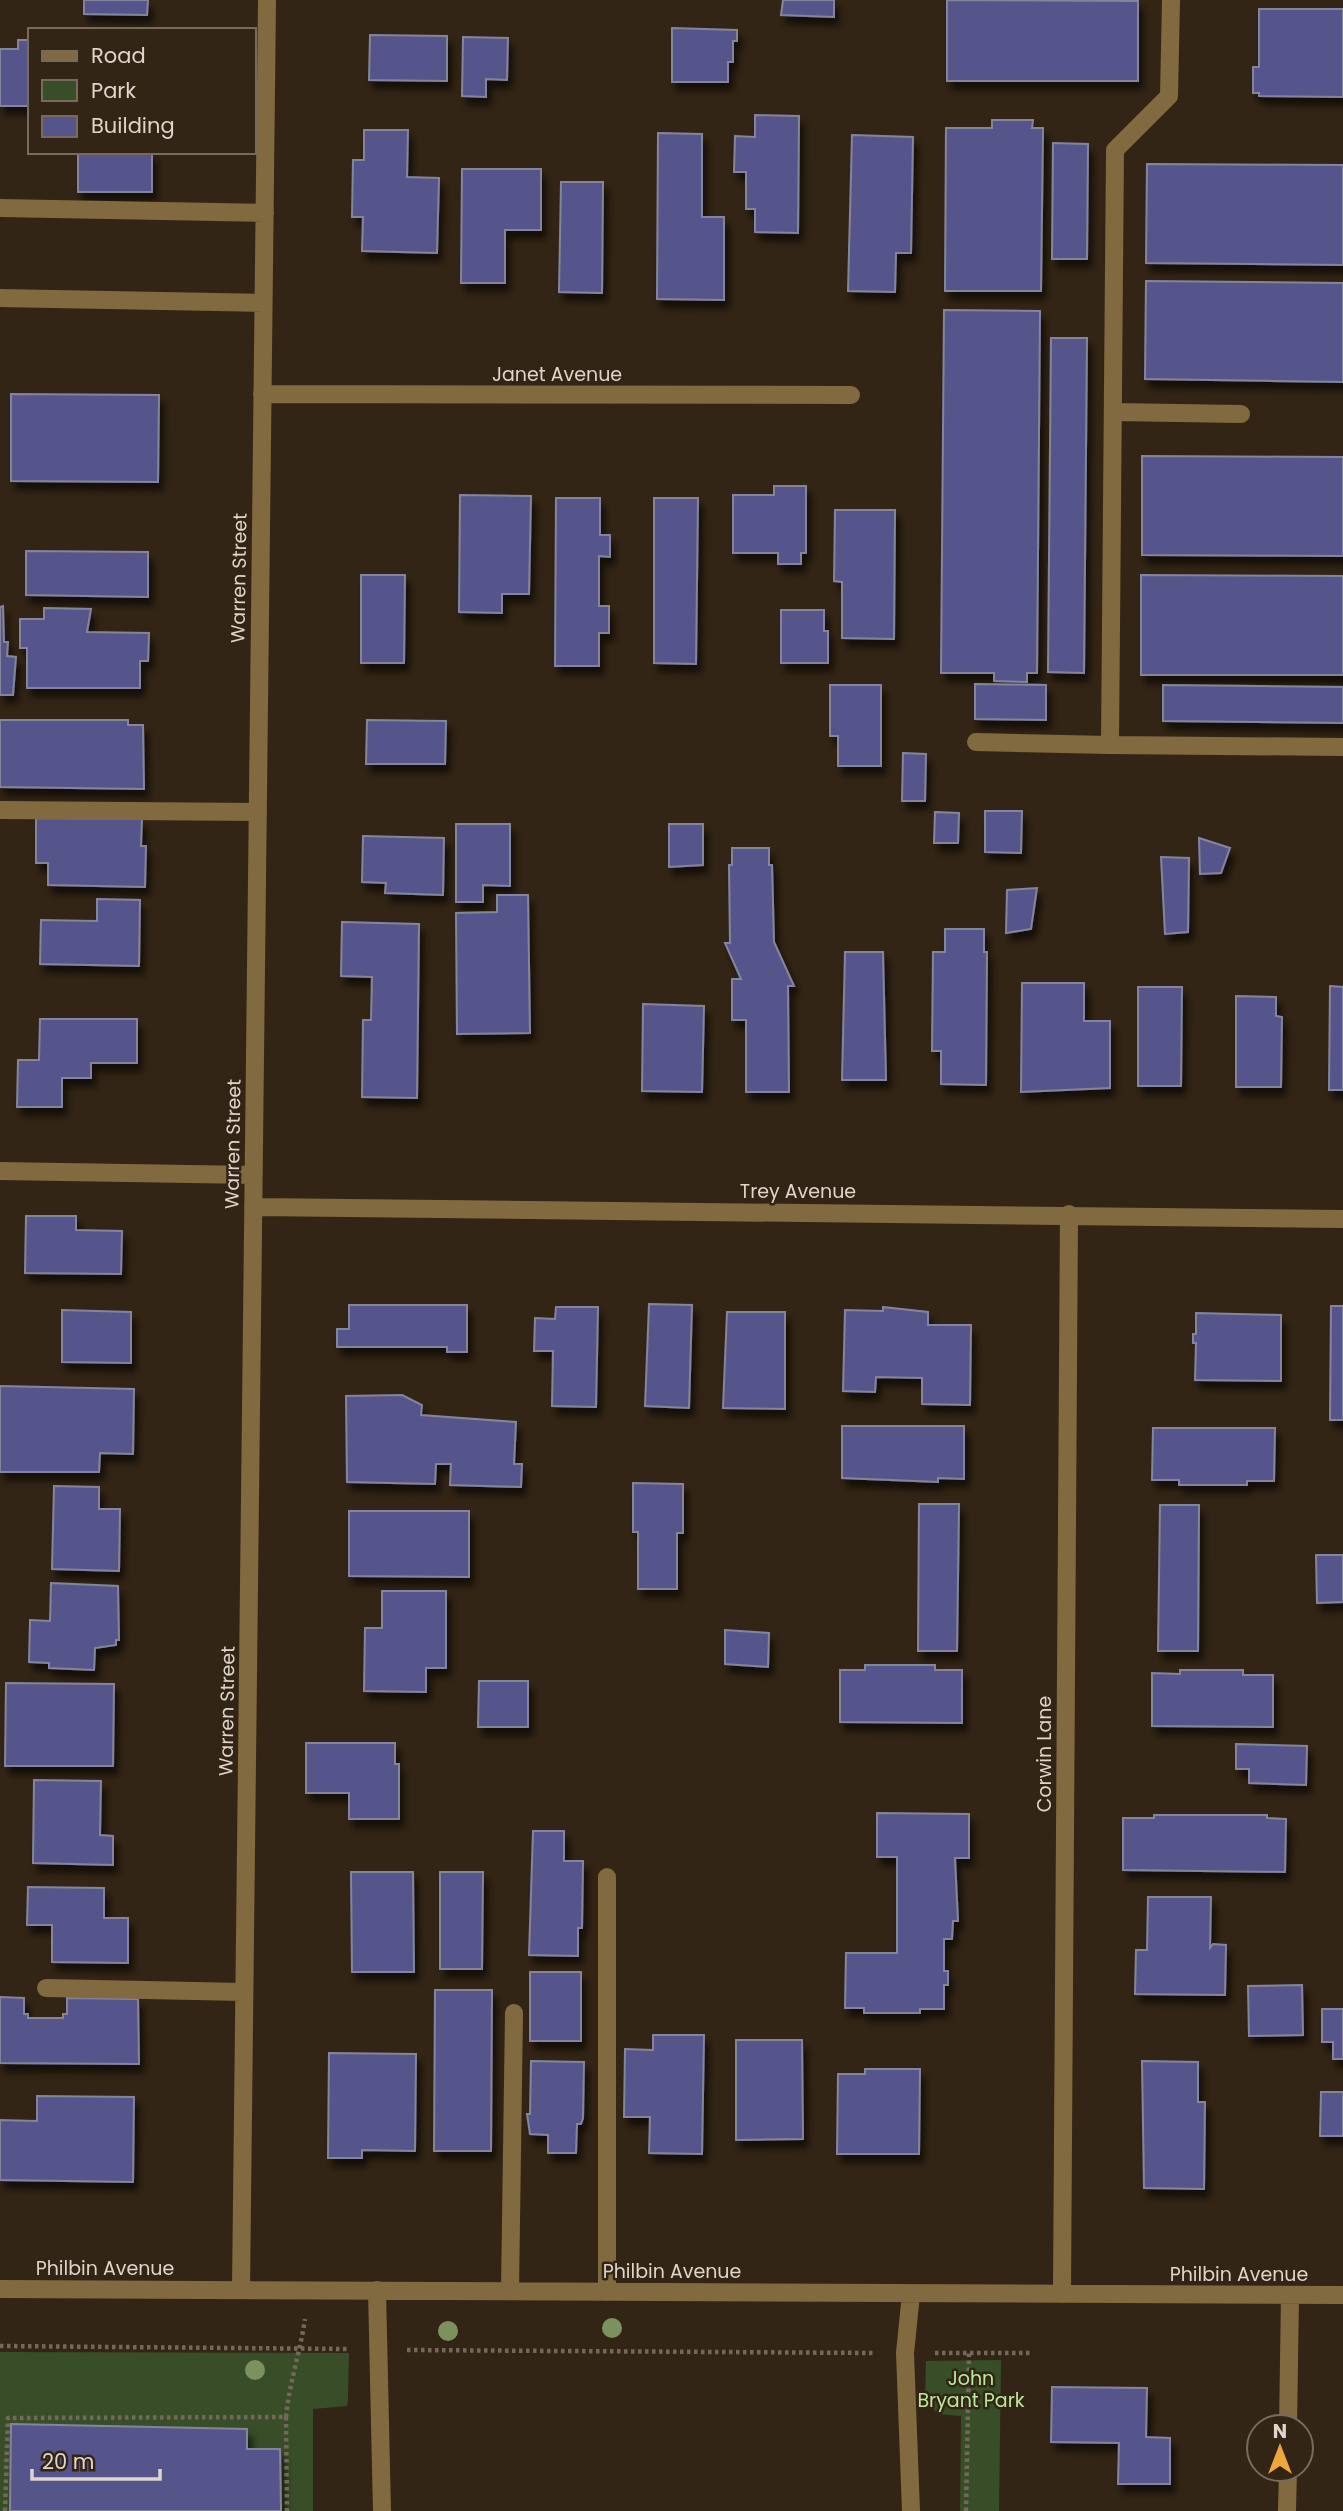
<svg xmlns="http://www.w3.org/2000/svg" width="1343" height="2511" font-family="Poppins,sans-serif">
<defs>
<filter id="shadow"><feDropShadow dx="4.5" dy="8" stdDeviation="3.5" flood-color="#0009"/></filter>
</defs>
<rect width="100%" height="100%" fill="#332515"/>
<path fill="#384e28" d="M0,2352L349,2353L348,2399L347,2406L313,2409V2511H0Z
M1001,2360L999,2511H960L961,2416L938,2414L925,2400L926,2361Z"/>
<path fill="#55558c" stroke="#84859c" stroke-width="2" filter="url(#shadow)" d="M84,0H148L147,15L84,14Z
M783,0H834V17L781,15Z
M947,0L1138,1V81H947Z
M1259,9H1343V97L1259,96V93H1253V67H1259Z
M672,28L737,30V41H733V62H728V82H672Z
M370,35L447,36V81L369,80Z
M463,37L508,38L507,80L486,79V97L462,96Z
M18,40H30V106H0V49H18Z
M755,115L799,116L798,233L755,232V209H746V172H734L735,136L755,137Z
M992,120H1033L1032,128H1043L1041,291H945L946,128H992Z
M364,130H408L407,177L439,178L437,253L362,251L363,217H352L353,160H364Z
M658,133L702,134V217H724V300L657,299Z
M852,135L913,137L911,253H896L895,292L848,291Z
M1053,143L1088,144L1087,259H1052Z
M78,152H152V192H78Z
M1147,164L1343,165V265L1146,263Z
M462,169H541V230H505V283H461Z
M561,182H603L602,293L559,292Z
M1146,281L1343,283V382L1145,379Z
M944,310L1040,311L1037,673H1027V682L994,681V673H941Z
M1051,338H1087L1084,673L1048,672Z
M11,394L159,395L158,482L11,481Z
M1142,456L1343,457V556L1142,555Z
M774,486H806V553H801V564H778V553H733V495H774Z
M460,495L531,496L529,594H502V613L459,612Z
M556,498H600V535H610V557L599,556V606H609V633H599V666H555Z
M654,498H698L696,664L654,663Z
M835,510H895L894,639L842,638V582L834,581Z
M26,551L148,552V597L26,595Z
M361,575H405L404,663H361Z
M1141,575L1343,576V675H1141Z
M3,606L4,642H8L7,656L16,657L13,695H0V607Z
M44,608L91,609L87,632L149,633L148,661H140V688H27V648H20V619H44Z
M781,610H824V631H828V663H781Z
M975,684L1046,685V720L975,719Z
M830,685H881V766H838V736H830Z
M1163,685L1343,687V723L1163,721Z
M0,720H128V725H143L144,789L0,787Z
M367,720L446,721L445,764H366Z
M903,753L926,754L925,801H902Z
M985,811H1022L1021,853L985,852Z
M935,812L959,813L958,843H934Z
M36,818L142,819L141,846H146L145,887L48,885V863H36Z
M456,824H510V886L483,885V902H456Z
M669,824H703V865L669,867Z
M363,836L444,838L443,895L385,893L386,883L362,882Z
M1199,838L1230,848L1221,873L1200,874Z
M732,848H769V865H772L774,942L794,986H788L789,1092H746V1020H732V979H741L725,943H730L729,865H732Z
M1161,857L1189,858L1188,932L1165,934Z
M1037,888L1031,929L1006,933L1007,890Z
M497,895H528L530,1033L457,1034L456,913L497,912Z
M97,899L140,900L139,966L40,964L41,920L97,921Z
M342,922L419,924L417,1098L362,1097L363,1020H371L372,977L341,976Z
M945,929H984V952H987L986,1085L941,1084V1051H932L933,952H945Z
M845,952H883L886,1080H842Z
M1022,983H1084V1021H1110V1088L1021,1092Z
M1330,986L1343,987V1090H1329Z
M1138,987H1182L1181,1086H1138Z
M1236,996L1276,997V1016L1282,1017L1281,1087H1236Z
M643,1004L704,1006L702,1092L642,1091Z
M40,1019H137V1063H91V1078H62V1107H17L18,1060H39Z
M26,1216H76V1230L122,1231L121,1274L25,1273Z
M649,1304L692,1305L689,1408L645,1406Z
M349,1305H467V1352H447V1347H337V1329H349Z
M1331,1306H1343V1420H1330Z
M556,1307H598L596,1407L552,1406L553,1351H534L535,1318L555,1319Z
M883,1307L928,1312V1325H971L970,1405L922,1404V1378L876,1377L875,1392L843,1391L845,1310L883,1311Z
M62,1310L131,1312V1363L62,1362Z
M727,1312H785V1409L723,1408Z
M1196,1313L1281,1315V1381L1195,1380L1196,1343H1193V1334H1196Z
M0,1386L134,1389L133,1454L100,1453L99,1472H0Z
M402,1395L422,1405L421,1415L516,1422L514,1464H522L521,1487L450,1485L451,1464H436L435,1484L347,1482L346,1396Z
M842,1426H964V1479L938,1478V1482L842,1478Z
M1153,1428H1275L1274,1481H1247V1485H1179V1480H1152Z
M633,1483L683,1484V1533H677V1589H638V1532H633Z
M54,1486L99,1487V1509H120L119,1571L52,1569Z
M919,1504H959L957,1651H918Z
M1160,1505H1199L1198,1651H1158Z
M349,1511H469V1577L349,1576Z
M1316,1555H1343V1602L1317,1603Z
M51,1583L118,1586L119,1640H116V1645L95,1648L94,1670L49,1668V1663L29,1662L30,1620L50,1621Z
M382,1591H446V1668H426V1692L364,1691L365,1628H382Z
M725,1630L769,1633L768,1667L725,1664Z
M865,1665H935V1670H962V1723L840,1722V1670H865Z
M1180,1670H1243V1675H1273V1727L1152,1726V1673L1180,1674Z
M479,1681H528V1727H478Z
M6,1683L114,1684L113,1766H5Z
M306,1743H395V1764H399V1819H349V1793H306Z
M1236,1744L1307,1746L1306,1785L1249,1783V1769H1236Z
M34,1780L101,1781L100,1835L113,1836V1865L33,1863Z
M877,1813L969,1814V1858H955L958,1921H953L952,1939H944V1971H948V1985H944V2009H920V2013H864V2008H845L846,1953H897V1857H877Z
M1154,1815H1267V1818L1286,1819L1285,1872L1123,1870V1818H1154Z
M533,1831H564V1861H583L582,1928H578V1956L529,1955Z
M351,1872H413L414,1972H352Z
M440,1872H483L482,1969H440Z
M28,1887L104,1888V1918H128V1963L52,1962V1925H27Z
M1148,1897H1211L1210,1948L1213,1944L1226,1945L1225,1995L1135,1994L1136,1950H1147Z
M530,1972H581V2041H530Z
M1302,1985L1303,2035L1249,2036L1248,1986Z
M435,1990H492L491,2151H434Z
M0,1997L24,1998V2014H28V2018H63V2014H67V1998L138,1999L139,2064L0,2063Z
M1322,2009H1343V2059H1333V2042H1322Z
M653,2035H704L702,2154L649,2153L650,2117H624L625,2049L653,2050Z
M736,2040H802L803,2139L736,2140Z
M329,2053L416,2054L415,2151L362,2150V2158H328Z
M531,2061L584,2062L583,2118L581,2124H577L576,2153H548V2135L530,2134L527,2114H530Z
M1142,2061L1198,2062V2102H1205L1204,2189L1144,2188Z
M865,2069H920L919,2154H837L838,2074H865Z
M1321,2092H1343V2136H1320Z
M37,2096L134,2097L133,2182L0,2180V2120L37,2121Z
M1052,2387L1147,2388L1146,2437L1170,2438V2484H1118L1119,2443L1051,2442Z
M11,2424L247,2429V2449H280L281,2511H10Z"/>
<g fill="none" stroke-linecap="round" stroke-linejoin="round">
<path stroke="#74685a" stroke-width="4.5" stroke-dasharray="3.5 3.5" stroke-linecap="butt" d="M0,2346L349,2349
M407,2350L874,2353
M935,2353H1030
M286,2417C289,2384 300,2353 305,2319
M5,2511L8,2418L286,2417L287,2511
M966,2511L969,2353"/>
<path stroke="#826a40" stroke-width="18" d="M1171,0L1169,96L1115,150L1110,745L1343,747
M0,208L265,213
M0,298L263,303
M262,394L851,395
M1113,412L1241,414
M976,742L1110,745
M0,810L258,812
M0,1171L253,1175
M253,1207L1343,1219
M607,1877V2292
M46,1988L244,1992
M0,2289L1343,2295
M241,2289L267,0
M377,2290L382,2511
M510,2291L514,2013
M911,2294L905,2353L911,2511
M1062,2294L1069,1214
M1288,2427L1290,2295
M1287,2511L1288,2469"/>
</g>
<g fill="#7d915e">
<circle cx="612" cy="2328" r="10"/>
<circle cx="448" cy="2331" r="10"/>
<circle cx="255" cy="2370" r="10"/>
</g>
<g text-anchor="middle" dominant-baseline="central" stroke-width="5" stroke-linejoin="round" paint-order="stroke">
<g font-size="19" fill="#ded5cb" stroke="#332515">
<text x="557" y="374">Janet Avenue</text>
<text transform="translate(239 578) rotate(-89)">Warren Street</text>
<text transform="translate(233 1144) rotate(-89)">Warren Street</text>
<text x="798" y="1191">Trey Avenue</text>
<text transform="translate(227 1711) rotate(-89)">Warren Street</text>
<text transform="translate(1044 1754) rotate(-90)">Corwin Lane</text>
<text x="105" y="2268">Philbin Avenue</text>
<text x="672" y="2271">Philbin Avenue</text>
<text x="1239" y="2274">Philbin Avenue</text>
</g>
<g font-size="19" fill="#baea99" stroke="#332515">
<text x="971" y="2378">John<tspan x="971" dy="22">Bryant Park</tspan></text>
</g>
</g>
<rect x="28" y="28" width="228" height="126" fill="#332515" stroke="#776b5e" stroke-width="2"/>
<rect x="42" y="51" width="35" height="10" fill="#826a40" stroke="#776b5e" stroke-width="2"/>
<text x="91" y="63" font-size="21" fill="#ded5cb">Road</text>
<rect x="42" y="80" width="35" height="21" fill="#384e28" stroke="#776b5e" stroke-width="2"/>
<text x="91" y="98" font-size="21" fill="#ded5cb">Park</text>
<rect x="42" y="116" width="35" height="21" fill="#55558c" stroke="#776b5e" stroke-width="2"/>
<text x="91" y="133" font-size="21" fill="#ded5cb">Building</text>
<g transform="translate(1280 2448)"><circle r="33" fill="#332515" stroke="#776b5e" stroke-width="2"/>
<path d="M0-5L12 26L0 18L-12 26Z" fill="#efa73d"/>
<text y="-10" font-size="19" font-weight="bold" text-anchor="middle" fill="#ded5cb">N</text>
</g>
<path d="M32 2469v10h128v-10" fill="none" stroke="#ded5cb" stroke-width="3.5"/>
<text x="42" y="2469" font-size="21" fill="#ded5cb" stroke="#332515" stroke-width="5" paint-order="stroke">20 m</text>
</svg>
